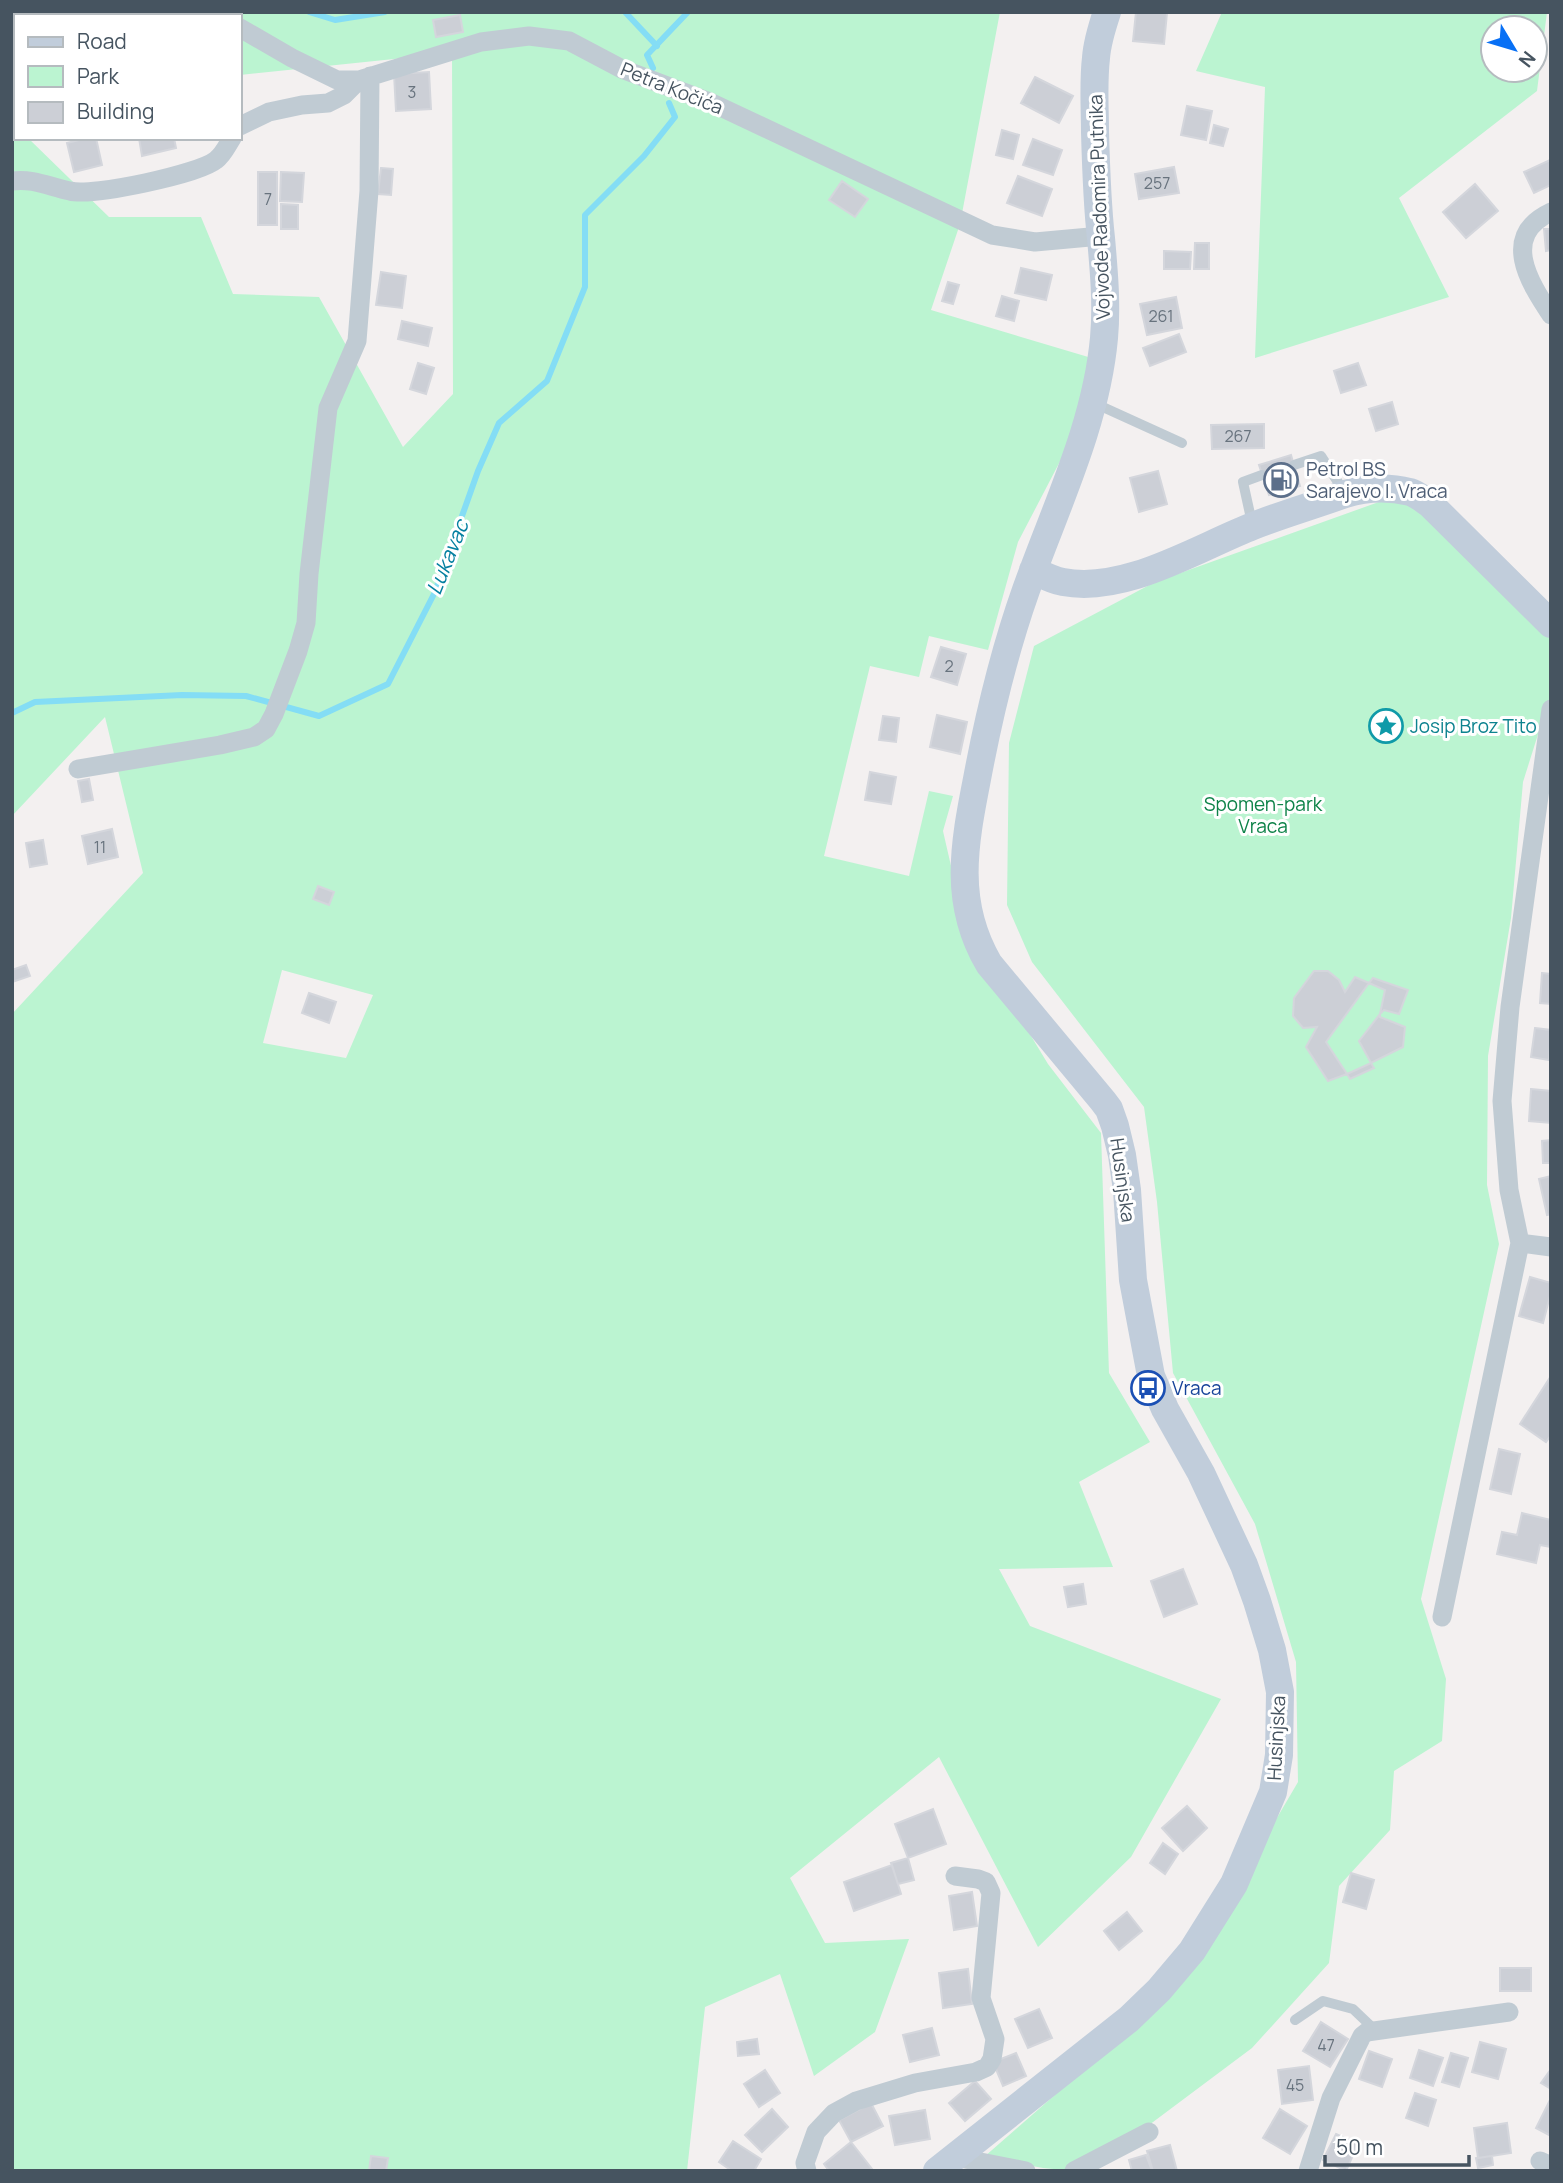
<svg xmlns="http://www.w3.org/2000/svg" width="1563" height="2183" font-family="Manrope,sans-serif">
<rect width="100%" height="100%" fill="#f3f0f0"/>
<path fill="#bbf4d1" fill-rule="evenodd" d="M12,12H1000L960,224L931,310L1095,359L1068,446L1018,542L988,650L929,636L919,677L870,666L824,856L909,876L929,791L953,796L943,831L965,927L1048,1064L1101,1133L1109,1373L1150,1442L1079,1482L1113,1567L999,1569L1030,1626L1221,1699L1131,1857L1038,1947L939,1757L790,1878L825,1943L909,1939L875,2032L814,2076L780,1974L705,2007L687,2171H12V1014L143,873L105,717L12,816V123L16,126V138H28L109,217H201L233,294L319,297L403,447L453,394L452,53L240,75V16H16V99H12ZM282,970L373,995L346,1058L263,1043Z
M1222,12H1547L1537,91L1399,198L1449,297L1255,358L1265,87L1196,71ZM1493,28H1535V70H1493Z
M1404,493L1551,615V693L1523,782L1511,918L1488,1056L1487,1185L1499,1244L1421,1599L1446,1679L1442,1741L1394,1771L1390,1830L1339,1886L1329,1963L1252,2048L1141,2131L1064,2170L1043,2168L984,2157L1169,1995L1247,1869L1298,1782L1296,1662L1255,1524L1173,1373L1157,1202L1144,1107L1032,962L1007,905L1009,743L1034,646L1155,582Z"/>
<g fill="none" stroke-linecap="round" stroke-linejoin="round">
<path stroke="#84ddf5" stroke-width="6" d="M309,12L335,20L385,12
M625,12L657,46
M653,68L647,55L688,12
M12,713L35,702L182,695L246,696L319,716L388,684L435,592L478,471L499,423L547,381L585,287V215L644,156L675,117L669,103"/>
</g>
<path fill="#cccfd6" stroke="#d4d6dc" stroke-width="2" d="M1136,12L1167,13L1164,44L1133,41Z
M460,15L463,32L436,37L433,20Z
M429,72L431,109L396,111L394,74Z
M1035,77L1073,96L1059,123L1021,103Z
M1187,106L1212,111L1206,140L1181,135Z
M1214,125L1228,129L1223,146L1210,143Z
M1002,130L1019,135L1013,159L996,155Z
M87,138H96L102,165L74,172L67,143Z
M139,138H174L176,148L142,156Z
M1033,139L1062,150L1053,175L1023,165Z
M1550,160L1551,185L1534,193L1524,172Z
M1174,167L1179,193L1139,199L1135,174Z
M381,168L393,169L391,195L378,194Z
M258,172H277V225H258Z
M281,172L304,173L302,202L280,201Z
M1018,176L1052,189L1042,216L1007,203Z
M842,181L868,199L855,217L829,200Z
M1475,184L1498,211L1466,238L1443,212Z
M281,204L298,205V229H281Z
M1544,229H1551V250L1546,251Z
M1195,243H1209V269H1194Z
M1164,251L1191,252L1190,269H1164Z
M1021,268L1052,275L1046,300L1015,293Z
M381,272L406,276L402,308L376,305Z
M948,282L959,285L953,304L942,301Z
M1002,296L1019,301L1014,321L996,316Z
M1176,297L1182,328L1147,335L1140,304Z
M402,321L432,328L428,346L398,339Z
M1179,334L1186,352L1150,366L1143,348Z
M418,363L434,368L426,394L410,389Z
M1358,363L1366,385L1341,393L1334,371Z
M1392,402L1398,424L1376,431L1369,409Z
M1264,424V448L1212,449L1211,425Z
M1291,455L1300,486L1269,495L1259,465Z
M1158,471L1167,504L1139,512L1130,478Z
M941,647L966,654L957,685L931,677Z
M937,715L967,722L960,754L930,747Z
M883,716L899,718L896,742L879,740Z
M870,772L896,777L891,804L865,800Z
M89,779L93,800L82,802L78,781Z
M112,829L118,857L88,864L82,836Z
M43,840L47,864L30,867L26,843Z
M318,886L334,892L329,905L313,899Z
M26,965L30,976L12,982V970Z
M1314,971H1328L1339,980L1345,992L1355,977L1369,983L1326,1042L1347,1074L1328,1081L1306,1047L1317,1027L1303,1028L1293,1016L1294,998Z
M1542,973L1551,974V1004L1540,1003Z
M1373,978L1408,990L1399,1014L1384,1010L1380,1014L1385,990L1369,983Z
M309,993L336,1002L329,1023L302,1013Z
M1380,1014V1017L1405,1027L1403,1047L1371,1063L1359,1041Z
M1535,1028L1551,1030L1549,1060L1531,1057Z
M1371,1063L1374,1068L1350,1079L1347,1074Z
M1531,1089L1551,1091V1123L1529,1121Z
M1551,1140V1163H1543L1542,1141Z
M1551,1176V1214L1547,1215L1539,1179Z
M1530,1277L1551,1283V1292L1543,1323L1519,1316Z
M1551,1376V1435L1546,1442L1520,1424Z
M1499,1449L1520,1454L1511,1494L1490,1489Z
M1522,1513L1551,1520V1547L1540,1545L1536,1563L1497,1554L1502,1532L1517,1535Z
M1183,1569L1197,1604L1164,1617L1151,1581Z
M1083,1584L1086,1604L1068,1607L1064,1587Z
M1187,1806L1207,1828L1183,1851L1162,1828Z
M933,1809L946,1844L908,1858L895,1824Z
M1163,1843L1178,1854L1165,1874L1150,1863Z
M908,1858L914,1880L898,1884L891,1863Z
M892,1865L901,1894L854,1911L844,1882Z
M1351,1873L1374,1880L1366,1909L1343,1902Z
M972,1892L977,1926L954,1930L949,1896Z
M1127,1912L1142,1931L1119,1950L1104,1931Z
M1500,1968H1531V1991H1500Z
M968,1969L972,2004L943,2008L939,1973Z
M1039,2009L1052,2038L1028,2048L1015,2019Z
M1321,2022L1348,2039L1330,2067L1303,2051Z
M932,2028L939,2055L910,2062L903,2035Z
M757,2039L759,2054L738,2056L737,2042Z
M1480,2042L1506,2049L1498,2079L1472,2072Z
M1419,2050L1443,2058L1433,2086L1410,2078Z
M1369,2051L1392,2059L1382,2087L1359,2079Z
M1016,2053L1026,2076L1003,2086L993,2062Z
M1451,2053L1468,2058L1459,2087L1442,2082Z
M1309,2066L1313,2100L1282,2104L1278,2070Z
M1551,2069V2089L1541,2083Z
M765,2070L780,2093L759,2107L744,2084Z
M975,2081L991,2099L965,2121L949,2103Z
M1415,2093L1436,2100L1428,2126L1406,2118Z
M1551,2098V2136L1536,2128Z
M871,2103L883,2126L851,2142L839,2120Z
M772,2109L788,2127L762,2152L745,2135Z
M1280,2109L1307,2126L1290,2154L1263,2138Z
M925,2110L930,2139L895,2145L889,2116Z
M1507,2123L1511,2153L1478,2158L1474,2128Z
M1336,2134L1358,2144L1346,2171L1323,2160Z
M733,2141L761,2159L754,2171H732L719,2162Z
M851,2142L872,2169L870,2171H829L824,2164Z
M1170,2145L1177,2171H1153L1147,2151Z
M1146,2155L1152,2171H1132L1129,2160Z
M371,2156L388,2158L386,2171H369Z
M1492,2156L1493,2165L1478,2168L1476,2158Z"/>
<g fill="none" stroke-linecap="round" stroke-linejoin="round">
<path stroke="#c0cbd3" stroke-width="10" d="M1094,403L1182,443
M1294,465L1321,456L1343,490
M1252,523L1243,482L1262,475
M1295,2020L1323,2001L1353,2009L1374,2029"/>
<path stroke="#c0cbd3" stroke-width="19" d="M196,12L207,16
M240,28L292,58L337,80H359
M240,126L269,112L302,105L328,103L344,95L359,80L481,42L529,36L569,41L622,69L712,103L992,235L1035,242L1101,236
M12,181C33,178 50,187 70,191C92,197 199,174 216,160C223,155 227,146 232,138
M1551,212C1500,236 1529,282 1551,315
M78,769L220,745L254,737L266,729L274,714L298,651L306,623L309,574L328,408L357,341L369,191L370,76
M1520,1243L1551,1247
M1442,1617L1520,1243L1509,1190L1502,1101L1510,1007L1551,709
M955,2157L1026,2171
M1540,2161L1551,2166
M807,2171L805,2163L816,2132L834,2113L856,2101L915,2083L976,2072L987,2067L992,2059L995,2039L981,1998L991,1893L986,1882L978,1879L955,1876
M1074,2171L1149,2132
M1308,2171L1331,2098L1362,2036L1367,2032L1509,2012"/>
<path stroke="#c1cddb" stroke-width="28" d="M1033,570C1043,575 1052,580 1063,582C1125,594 1197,548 1253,526C1283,514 1315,505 1345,494C1365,488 1389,487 1410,492C1417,494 1424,500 1430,504L1551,624
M937,2171L1129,2019L1159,1990L1192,1951L1234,1884L1273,1792L1279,1755L1280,1692L1272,1650L1257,1601L1244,1565L1201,1473L1165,1409L1151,1376L1133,1280L1127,1190L1122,1155L1115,1126L1109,1109L1103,1101L989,964C953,903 964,845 977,779C989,715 1004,652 1026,590C1055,508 1096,426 1104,338C1107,305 1104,272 1101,238C1097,203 1096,168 1095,132C1095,108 1093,83 1096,58C1097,43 1102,27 1107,12"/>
</g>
<defs>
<g id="fuel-ring" transform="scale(1.75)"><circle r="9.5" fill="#fff" stroke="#5c6f8a" stroke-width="1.5"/><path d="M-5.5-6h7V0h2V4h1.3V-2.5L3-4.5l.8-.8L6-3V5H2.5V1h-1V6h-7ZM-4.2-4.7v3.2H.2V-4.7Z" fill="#5c6f8a"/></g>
<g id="sight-ring" transform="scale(1.75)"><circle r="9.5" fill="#fff" stroke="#0f9aa8" stroke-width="1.5"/><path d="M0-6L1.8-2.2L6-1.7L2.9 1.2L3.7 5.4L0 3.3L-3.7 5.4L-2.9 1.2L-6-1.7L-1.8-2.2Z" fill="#0f9aa8"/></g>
<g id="bus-ring" transform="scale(1.75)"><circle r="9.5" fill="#fff" stroke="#1a4fb4" stroke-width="1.5"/><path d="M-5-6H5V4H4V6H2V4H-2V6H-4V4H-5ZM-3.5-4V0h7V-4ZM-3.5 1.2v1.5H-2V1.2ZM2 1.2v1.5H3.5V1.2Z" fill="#1a4fb4"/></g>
</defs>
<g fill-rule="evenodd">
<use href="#fuel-ring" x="1281" y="480"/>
<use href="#sight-ring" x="1386" y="726"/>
<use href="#bus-ring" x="1148" y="1388"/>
</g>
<g text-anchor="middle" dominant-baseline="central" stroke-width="6" stroke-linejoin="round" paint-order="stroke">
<g font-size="16" fill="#68737e">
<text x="412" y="92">3</text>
<text x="1157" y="183">257</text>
<text x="268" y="199">7</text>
<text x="1161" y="316">261</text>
<text x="1238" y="436">267</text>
<text x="949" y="666">2</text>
<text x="100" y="847">11</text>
<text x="1326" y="2045">47</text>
<text x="1295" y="2085">45</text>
</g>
<g font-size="19" fill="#465460" stroke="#fff">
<text transform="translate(672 88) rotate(22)">Petra Kočića</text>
<text transform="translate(1099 207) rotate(-92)">Vojvode Radomira Putnika</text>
<text transform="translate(1123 1180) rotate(82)">Husinjska</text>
<text transform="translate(1276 1738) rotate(-87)">Husinjska</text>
</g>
<g font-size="19" fill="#4e5e75" stroke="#fff" text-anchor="start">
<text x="1306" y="469">Petrol BS<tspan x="1306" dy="22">Sarajevo I. Vraca</tspan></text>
</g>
<g font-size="19" fill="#0d838f" stroke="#fff" text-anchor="start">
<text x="1410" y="726">Josip Broz Tito</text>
</g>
<g font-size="19" fill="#0e8349" stroke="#fff">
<text x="1263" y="804">Spomen-park<tspan x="1263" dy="22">Vraca</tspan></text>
</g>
<g font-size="19" fill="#164399" stroke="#fff" text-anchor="start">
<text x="1172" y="1388">Vraca</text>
</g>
<g font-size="21" font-style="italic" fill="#037fa0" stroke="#fff">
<text transform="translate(447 557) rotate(-68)">Lukavac</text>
</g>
</g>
<rect width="1563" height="2183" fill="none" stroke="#465460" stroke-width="28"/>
<rect x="14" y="14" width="228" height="126" fill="#ffffff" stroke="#b5bbbf" stroke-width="2"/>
<rect x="28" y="37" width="35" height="10" fill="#c1cddb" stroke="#b5bbbf" stroke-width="2"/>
<text x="77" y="49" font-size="21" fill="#465460">Road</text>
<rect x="28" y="66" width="35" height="21" fill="#bbf4d1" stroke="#b5bbbf" stroke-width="2"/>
<text x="77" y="84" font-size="21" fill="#465460">Park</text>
<rect x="28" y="102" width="35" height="21" fill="#cccfd6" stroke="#b5bbbf" stroke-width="2"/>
<text x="77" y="119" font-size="21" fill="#465460">Building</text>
<g transform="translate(1514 49) rotate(128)"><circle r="33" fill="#ffffff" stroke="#b5bbbf" stroke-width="2"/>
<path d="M0-5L12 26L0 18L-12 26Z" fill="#0870f5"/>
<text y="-10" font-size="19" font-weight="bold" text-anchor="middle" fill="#465460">N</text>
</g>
<path d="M1325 2155v10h144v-10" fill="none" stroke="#465460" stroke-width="3.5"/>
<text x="1336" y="2155" font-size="21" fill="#465460" stroke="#ffffff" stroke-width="5" paint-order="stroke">50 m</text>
</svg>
